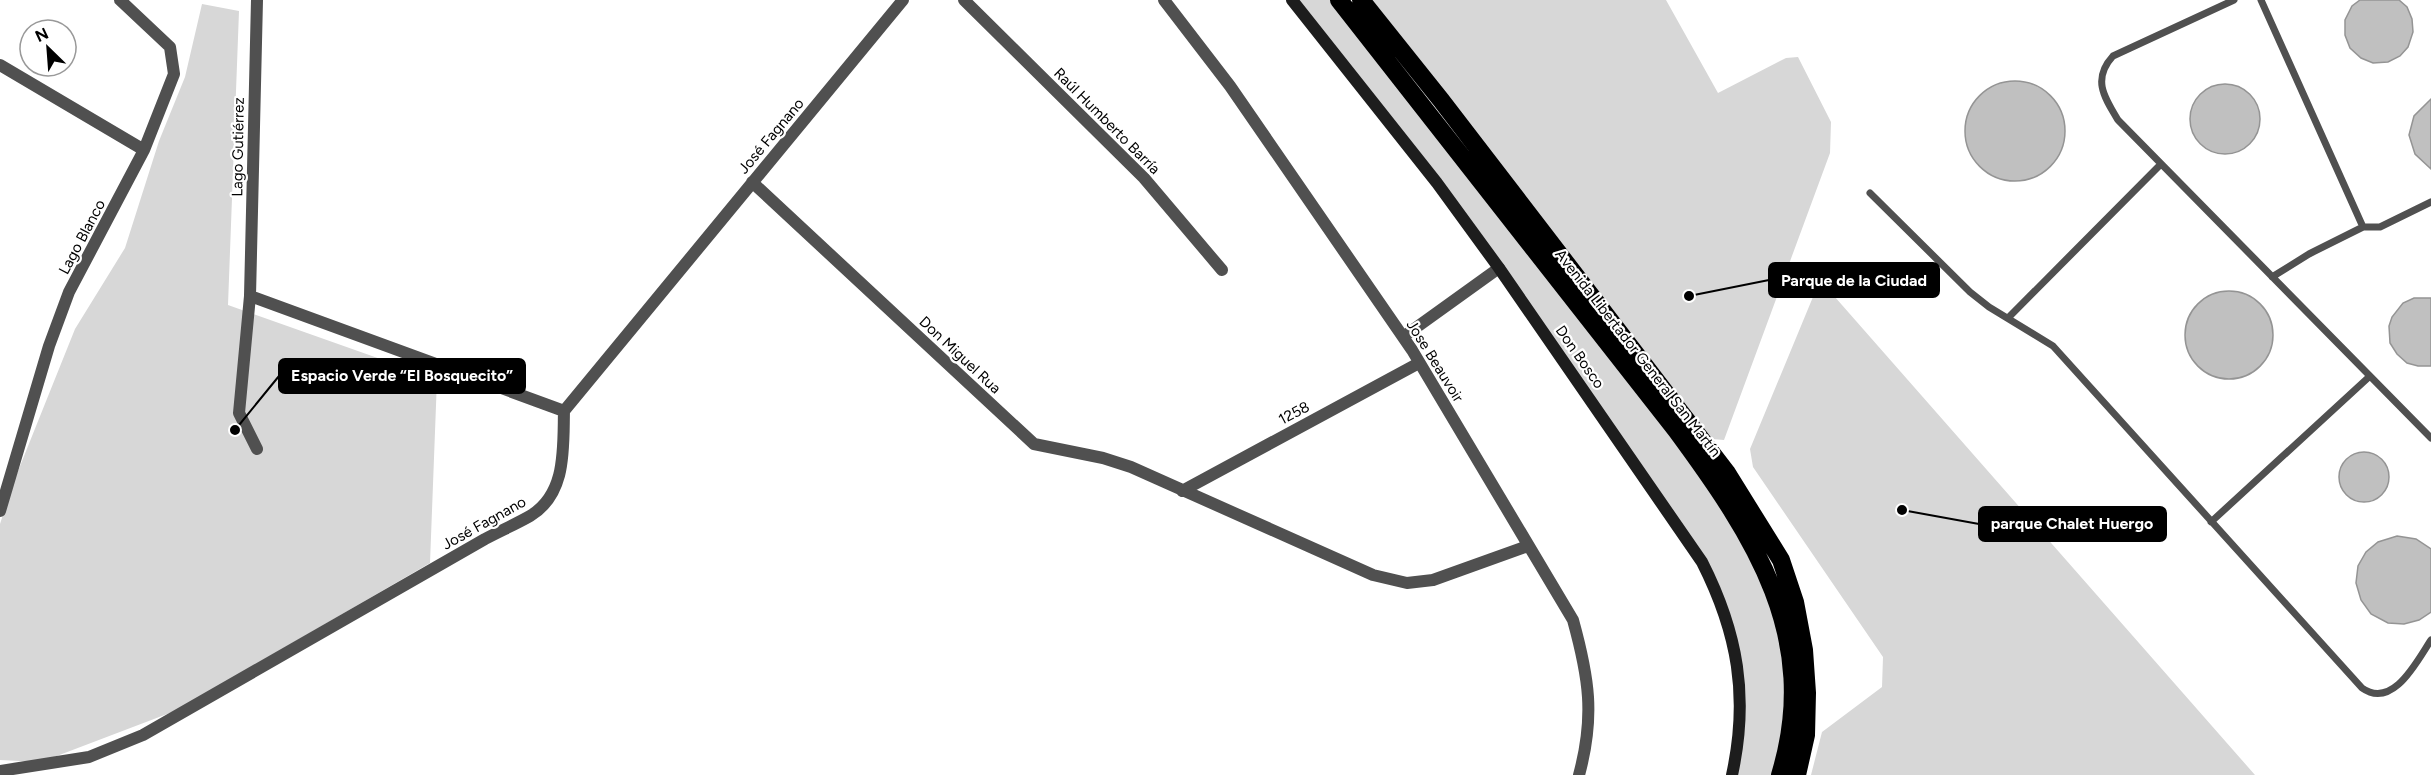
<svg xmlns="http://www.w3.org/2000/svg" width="2431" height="775" font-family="Figtree,sans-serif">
<rect width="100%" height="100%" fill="#fff"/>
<path fill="#d7d7d7" d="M1292,0H1339L1725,497L1787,639L1780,775H1732L1741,704L1717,592L1499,268Z
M1370,0H1666L1718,93L1786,58L1798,57L1831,122L1830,153L1724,440L1712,439Z
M202,4L239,11L228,305L437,379L430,563L175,711L41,762L0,760V524L14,481L75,329L125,248L159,141L185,77Z
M1820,280L2255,775H1811L1822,732L1882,687L1883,657L1753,467L1750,449Z"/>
<path fill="#c0c0c0" stroke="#949494" stroke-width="1.5" d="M2360,0H2399L2407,7L2412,19L2413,32L2408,47L2400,56L2388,62L2373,63L2361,58L2350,48L2345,35V20L2352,6Z
M1965 131a50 50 0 1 1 100 0a50 50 0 1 1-100 0Z
M2190 119a35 35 0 1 1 70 0a35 35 0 1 1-70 0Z
M2431,99V169L2415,154L2409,135L2414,116Z
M2185 335a44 44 0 1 1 88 0a44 44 0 1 1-88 0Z
M2414,298H2431V366H2418L2407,363L2397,354L2390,343L2389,326L2392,317L2403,303Z
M2339 477a25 25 0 1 1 50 0a25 25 0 1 1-50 0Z
M2397,536L2416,539L2431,549V612L2419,620L2404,624L2388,623L2371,614L2361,600L2356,583L2358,566L2366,552L2378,542Z"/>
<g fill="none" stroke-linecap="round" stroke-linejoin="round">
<path stroke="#505050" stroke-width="7" d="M2234,0L2113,56C2092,79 2104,97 2118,120L2431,438
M2261,0L2363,227L2309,254L2272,277
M1870,193L1970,292L1989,307L2053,346L2362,688C2393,710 2417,661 2431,640
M2363,227H2380L2431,202
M2008,318L2161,164
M2211,522L2370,376"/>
<path stroke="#505050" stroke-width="12" d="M257,0L250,296L239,413L257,449
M964,0L1144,178L1222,270
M1164,0L1230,86L1412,350L1573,620C1589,678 1595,716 1579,775
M0,65L144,150
M752,182L1034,444L1103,458L1131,467L1373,575L1407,583L1433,580L1528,546
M250,296L564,411
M1403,337L1499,268
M1182,491L1419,363
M0,511L49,346L69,292L144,150L174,74L170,47L120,0
M0,771L89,757L143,735L485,539C500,531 516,524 530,516C567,494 563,448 564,411L903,0"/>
<path stroke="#1d1d1d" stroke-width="12" d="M1292,0L1437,183L1499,268L1702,562C1738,633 1749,697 1732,775"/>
<path stroke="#000" stroke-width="18" d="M1339,0L1676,430C1754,536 1822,637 1780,775
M1361,0L1441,100L1727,473L1781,560L1795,602L1804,650L1807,693L1806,735L1797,775"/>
</g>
<g text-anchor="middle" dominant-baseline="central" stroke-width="4.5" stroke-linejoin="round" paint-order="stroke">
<g font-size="15" fill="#000" stroke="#fff">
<text transform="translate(1107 121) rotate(45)">Raúl Humberto Barría</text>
<text transform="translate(771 136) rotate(-50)">José Fagnano</text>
<text transform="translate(238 147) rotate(-89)">Lago Gutiérrez</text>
<text transform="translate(82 237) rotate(-62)">Lago Blanco</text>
<text transform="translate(1638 353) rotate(52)">Avenida Libertador General San Martín</text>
<text transform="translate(960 355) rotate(43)">Don Miguel Rua</text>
<text transform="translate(1580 357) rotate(55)">Don Bosco</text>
<text transform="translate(1435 361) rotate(58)">Jose Beauvoir</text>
<text transform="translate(1294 413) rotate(-28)">1258</text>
<text transform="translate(484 523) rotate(-29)">José Fagnano</text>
</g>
</g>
<path fill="none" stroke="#000" stroke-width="2" d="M1689 296L1769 280M235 430L279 376M1902 510L1979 524"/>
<g fill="#000" stroke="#fff" stroke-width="2">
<circle cx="1689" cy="296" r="6"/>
<circle cx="235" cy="430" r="6"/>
<circle cx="1902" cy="510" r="6"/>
</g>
<g fill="#000" stroke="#000" stroke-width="2">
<rect x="1769" y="263" width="170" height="34" rx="6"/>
<rect x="279" y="359" width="246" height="34" rx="6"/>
<rect x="1979" y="507" width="187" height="34" rx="6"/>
</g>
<g font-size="16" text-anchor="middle" font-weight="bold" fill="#fff">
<text x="1854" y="286">Parque de la Ciudad</text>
<text x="402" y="381">Espacio Verde “El Bosquecito”</text>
<text x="2072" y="529">parque Chalet Huergo</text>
</g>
<g transform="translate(48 48) rotate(335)"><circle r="28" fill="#ffffff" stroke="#999999" stroke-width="1.5"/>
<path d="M0-4.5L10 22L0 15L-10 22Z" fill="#000000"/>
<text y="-9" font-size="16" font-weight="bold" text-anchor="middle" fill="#000000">N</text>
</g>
</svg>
